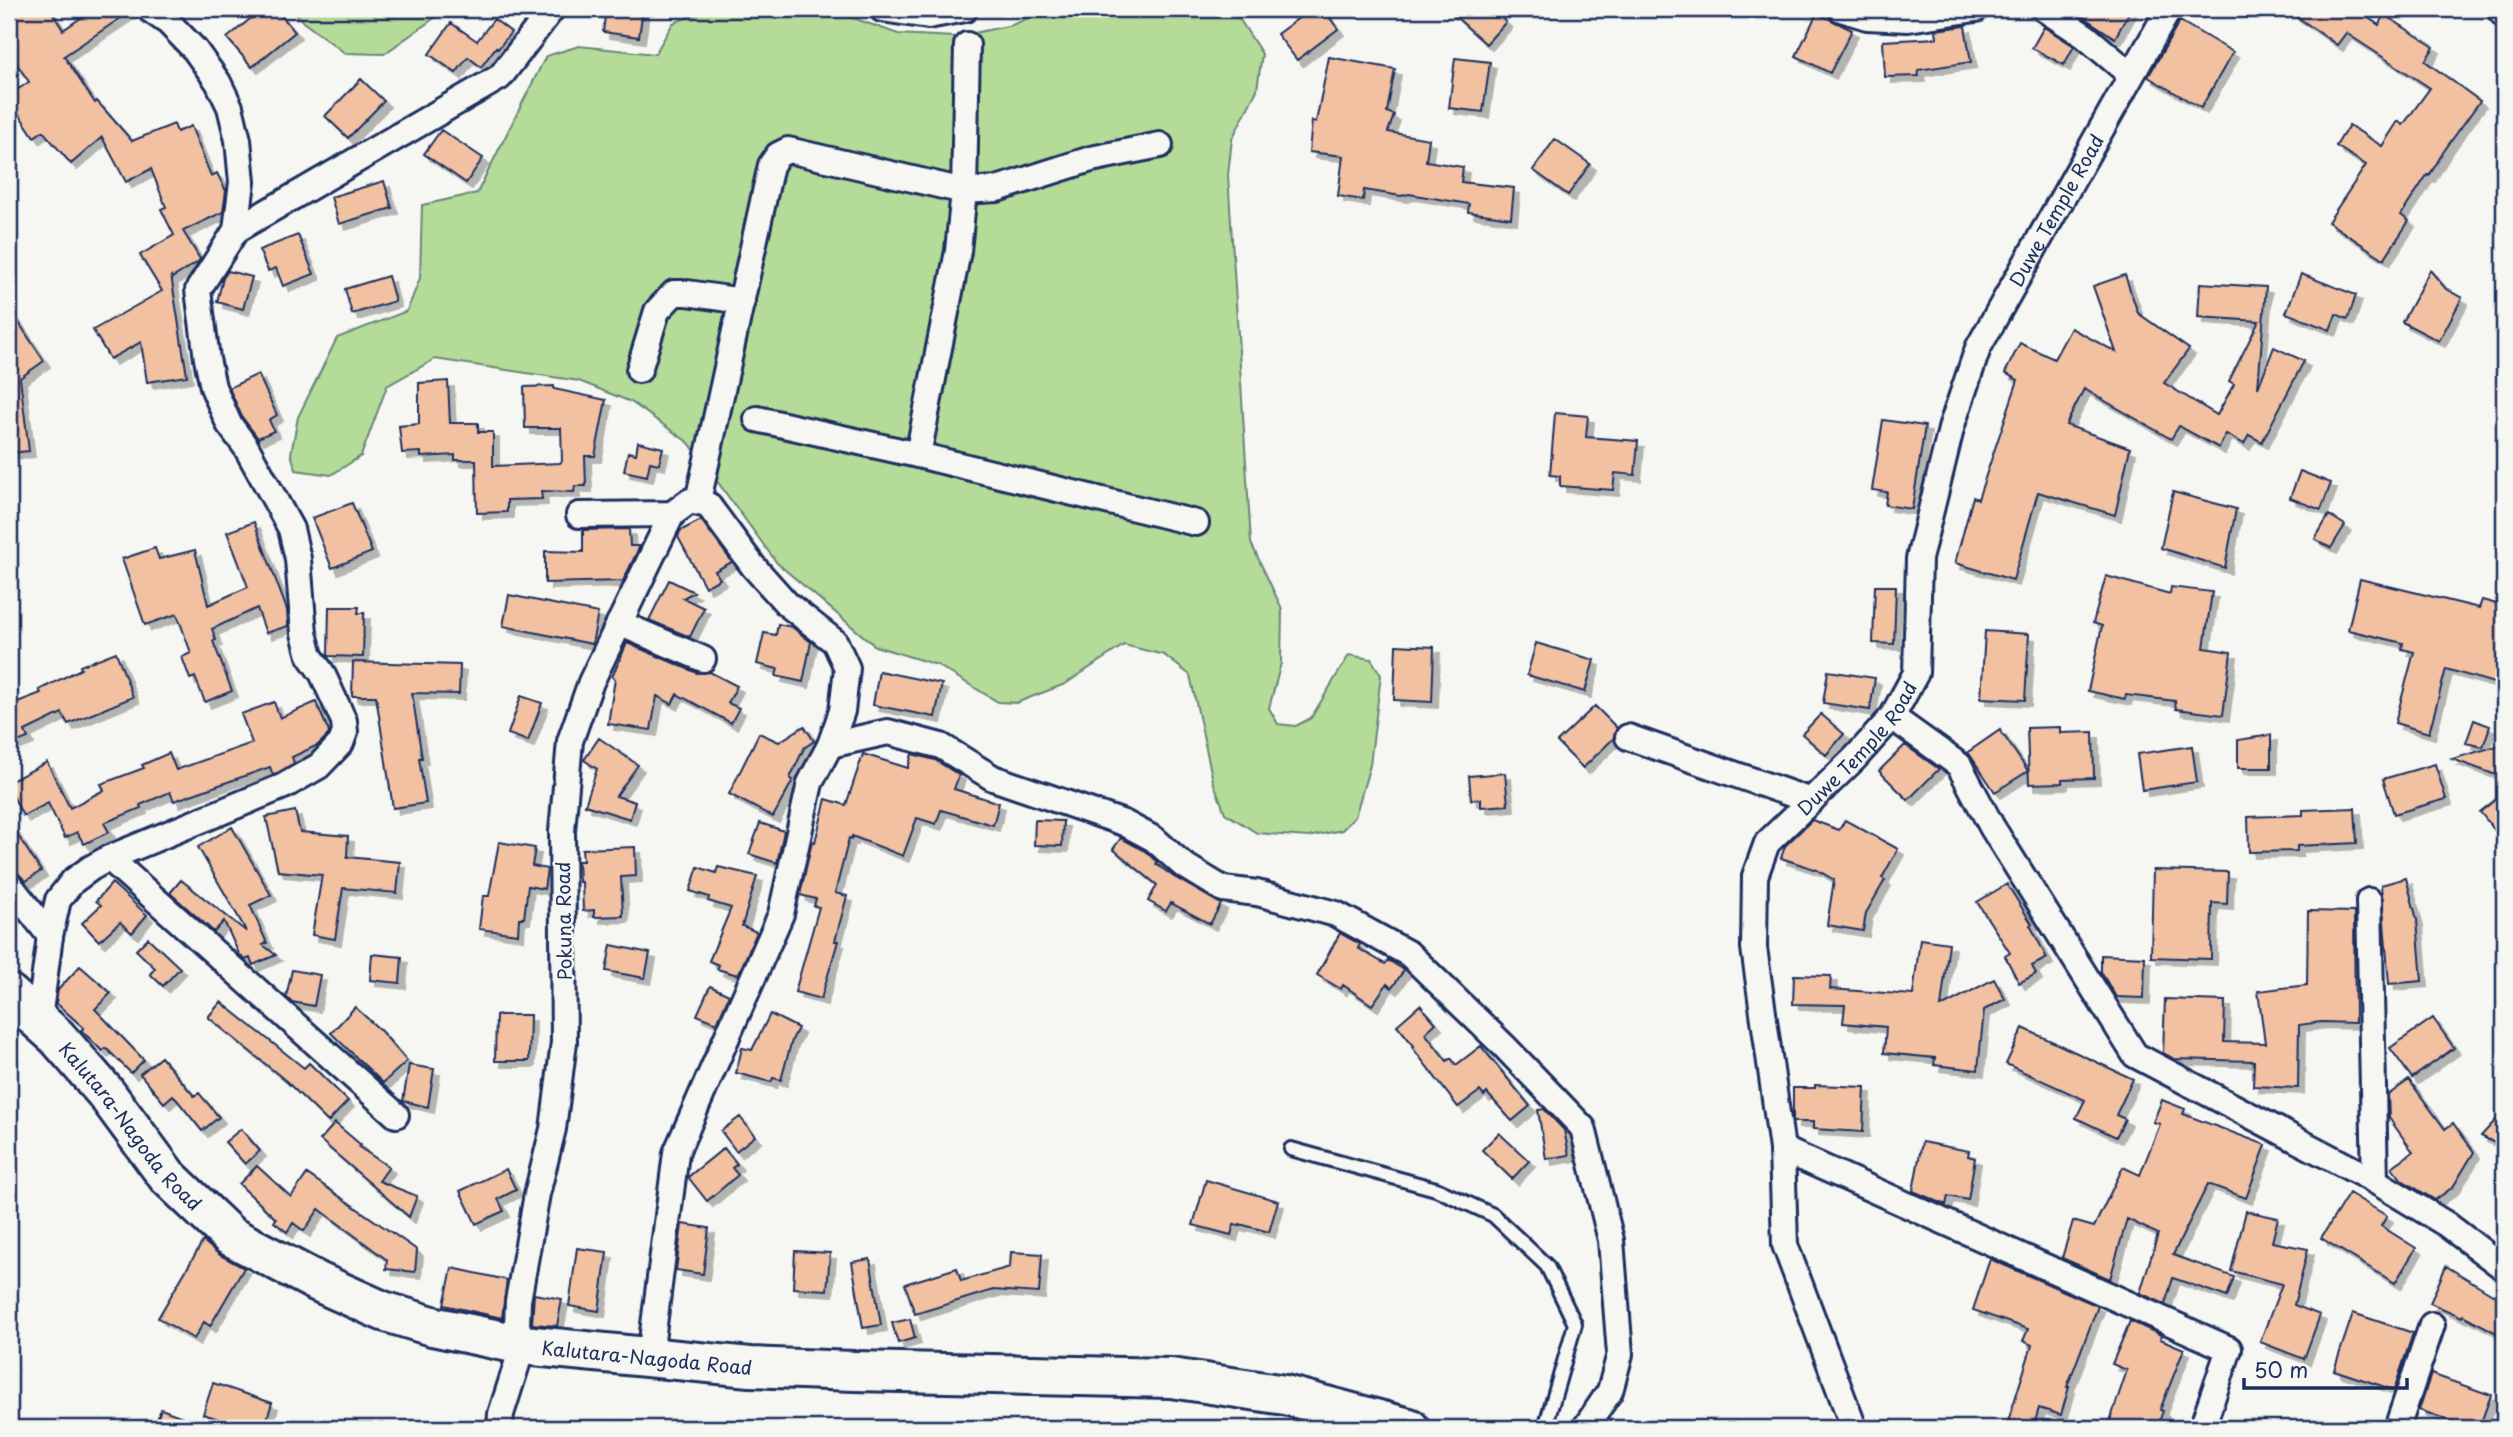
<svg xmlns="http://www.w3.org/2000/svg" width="2513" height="1437" font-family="'Playpen Sans',sans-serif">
<defs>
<filter id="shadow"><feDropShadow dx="6" dy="6" stdDeviation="0" flood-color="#0004"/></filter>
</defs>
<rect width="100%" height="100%" fill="#f6f6f2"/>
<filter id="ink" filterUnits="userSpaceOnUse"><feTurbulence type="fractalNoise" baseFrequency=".0143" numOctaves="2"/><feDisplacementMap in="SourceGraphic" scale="14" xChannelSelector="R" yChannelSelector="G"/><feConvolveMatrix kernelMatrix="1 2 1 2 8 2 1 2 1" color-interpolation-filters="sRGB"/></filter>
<g filter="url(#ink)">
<path fill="#b4db97" stroke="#68857a" stroke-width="2" d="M293,9H447L384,54L345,53L303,22Z
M710,9H828L898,34L955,37L1012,25L1048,9H1233L1262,54L1257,90L1232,139L1228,175L1251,543L1282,609L1281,663L1269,708L1278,724L1296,726L1311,718L1349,655L1371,659L1381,675L1370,765L1355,817L1342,830L1308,837L1257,833L1225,813L1213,781L1190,675L1164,655L1124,645L1065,684L1016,703L998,702L937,665L875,646L777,563L689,443L631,402L579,381L435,359L387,386L361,456L331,475L296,470L291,454L298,417L337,338L407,311L420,278L422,205L477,193L546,56L579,46L655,54L673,23Z"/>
<path fill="#f2c1a2" stroke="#1b2f5e" stroke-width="2" filter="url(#shadow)" d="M17,9H50L63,30L94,9H134L64,56L95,103L97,101L132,141L174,124L177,132L191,126L211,176L217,173L226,191L223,212L183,231L200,259L198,262L172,278L171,275L187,376L147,382L141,342L110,359L93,330L162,291L140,255L174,235L161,209L166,207L151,169L126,182L102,137L71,164L43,131L34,137L9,99V95L29,82L9,52V14Z
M262,9H276L295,32L252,67L227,38Z
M606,9H643L639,37L603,32Z
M1311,9H1323L1338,29L1297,60L1277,34Z
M1447,9H1491L1506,22L1486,44Z
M2071,9H2131L2115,38Z
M2286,9H2355L2379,25L2385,15L2434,47L2425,61L2480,101L2444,151L2429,176L2427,175L2401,215L2409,221L2384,259L2328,222L2366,165L2336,146L2349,125L2382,146L2398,121L2403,125L2430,88L2346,33L2337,45Z
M1817,13L1852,30L1830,73L1796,56Z
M494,19L511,32L498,49L496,47L481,67L468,57L456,73L429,54L451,23L477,41Z
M2180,21L2233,52L2201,108L2148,77Z
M1965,26L1971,62L1918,70L1919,76L1885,77L1883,41L1937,38L1936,30Z
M2044,27L2074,46L2064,65L2032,48Z
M1329,57L1395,69L1387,112L1394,115L1388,132L1429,139L1426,161L1463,167L1461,182L1514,188L1511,218L1468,212L1469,204L1409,194L1401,196L1364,190L1363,200L1338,196L1343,156L1309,152L1312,121L1316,122Z
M1455,58L1490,62L1483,112L1449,108Z
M361,79L384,101L348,138L325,116Z
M441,130L483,158L466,183L424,154Z
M1555,139L1590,164L1568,195L1533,170Z
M384,181L392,208L339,224L331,197Z
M298,235L314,274L283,286L276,268L268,271L259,250Z
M2430,270L2446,289L2462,298L2439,341L2402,322Z
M228,271L252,277L243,309L217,302L223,278Z
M2301,274L2356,295L2348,319L2336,314L2330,330L2286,313Z
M2125,275L2138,313L2189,349L2164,383L2217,415L2234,384L2229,381L2259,321L2198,317L2200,283L2266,287L2258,388L2274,347L2304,361L2262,442L2249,435L2244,444L2226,434L2219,448L2179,426L2171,439L2084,389L2066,425L2130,448L2115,515L2038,492L2013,580L1955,563L1973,497L1978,499L2018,380L2005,373L2020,343L2054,359L2071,328L2116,352L2093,286Z
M388,276L395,301L352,314L345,289Z
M9,308L44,361L20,378L29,451L9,453Z
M258,374L277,415L269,420L274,431L258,438L242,417L229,388Z
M448,381L450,423H478V432H493V466L560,463L562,461L561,428H525L524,387L554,386V389L606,400L595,456H585L586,486H575L574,492L541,491L542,499L507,500V512L477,513L476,460H455V455L421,457V452L402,453L399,426L419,424V383Z
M1555,413L1588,416L1586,437L1638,441L1635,475L1615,473L1613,490L1560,486V476L1550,475Z
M1883,420L1925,426L1912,509L1885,505L1887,492L1872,490Z
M638,442L663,448L659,464L650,462L647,476L624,471L628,452L636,454Z
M2300,471L2331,483L2321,510L2290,498Z
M2173,492L2236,509L2225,568L2161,548Z
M352,503L372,552L332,568L312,518Z
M2329,515L2345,525L2331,548L2315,539Z
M701,520L732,562L715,571L720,579L705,587L678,537L680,531Z
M254,522L287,610L288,626L266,633L257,608L212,629L216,640L213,641L232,691L205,702L195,677L190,679L182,657L191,653L177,614L145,625L122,559L155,548L159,559L195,550L208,605L248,587L227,532Z
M629,529L630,546H639V548L623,581L545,583V551L583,552V530Z
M2106,576L2170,594L2171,587L2212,592L2204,648L2231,652L2223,715L2176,709L2175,701L2126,695L2125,699L2088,691L2102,626L2093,623Z
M2360,579L2479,608L2482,600L2504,606V686L2446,669L2429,733L2395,723L2414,652L2402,649L2403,643L2348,630Z
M669,580L694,592L683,598L704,608L690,637L649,620Z
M1875,586H1896L1894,644L1873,643Z
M509,595L598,613L592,644L503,626Z
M329,607H359L358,613H364L363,657L328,656Z
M778,624L792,627L811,642L803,682L776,676L778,669L757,664L764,633L776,635Z
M1985,631L2029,634L2025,700L1981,698Z
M627,643L697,673L710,672L737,686L728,703L739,708L731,723L677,694L672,704L657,696L651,730L608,724L615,679L612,677Z
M1536,643L1594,660L1585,692L1527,675Z
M1396,645L1434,647L1432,702L1394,700Z
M116,652L133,697L68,724L62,713L25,731L28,738L9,745V692L15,703L41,693L39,690L81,669L80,666Z
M353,662L460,665L459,694L412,693L422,758H419L426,803L393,808L376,696H352Z
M879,671L942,684L935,717L873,705Z
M1828,671L1875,678L1870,710L1823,703Z
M521,696L542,703L528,741L508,734Z
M274,702L280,718L316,702L329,732L328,735L318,745L292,757L294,763L277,773L273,775L270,767L174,801L170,792L140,805L141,808L104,823L109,832L84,844L77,832L65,838L48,803L23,816L9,788V782L47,762L70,808L104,790L101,784L144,768L142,765L169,753L176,770L252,743L241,714Z
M1595,706L1617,728L1613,739L1583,768L1557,742Z
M1821,714L1844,734L1826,755L1802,734Z
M2474,720L2490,726L2483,747L2466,743Z
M804,726L814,741L804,748L790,778L793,780L773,817L729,794L759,733L779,742Z
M2060,727V733L2093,732L2094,778L2062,779V783L2029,784L2027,728Z
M2000,730L2028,771L1995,792L1968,752Z
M2271,735V768H2238V740Z
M599,738L638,765L616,796L635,802L630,819L585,805L597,769L584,760Z
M2504,744V751L2496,775L2452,759Z
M1905,745L1939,769L1908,800L1879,771Z
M2192,746L2197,782L2142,790L2137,754Z
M863,754L908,768L912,754L935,760L959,775L954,789L999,803L993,825L941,810L936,824L917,818L903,856L852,836V839L849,838L835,893L847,896L835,941H838L821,999L795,992L819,907L814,906L816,899L800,895L812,841L815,842L826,799L846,805Z
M2435,764L2446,799L2394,814L2383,779Z
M1505,773L1508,805L1481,807V799L1471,800L1469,776Z
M2504,793V842L2480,812Z
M2355,808L2357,843L2297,846V851L2249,852L2248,817L2303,815V810Z
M295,811L300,832L348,836L347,857L400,862L397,893L343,888L335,939L312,935L322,875L278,871L266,817Z
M1035,820L1063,821L1062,846L1034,845Z
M1812,820L1839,830L1845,820L1898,849L1882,878L1885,880L1866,913L1863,931L1827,925L1834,880L1817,870L1781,858L1785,846Z
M9,822L41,871L26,881L15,871L9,869Z
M760,823L784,831L777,863L749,854Z
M232,827L271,895L250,905L267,943L263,945L276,955L253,965L250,958L245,960L239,954L224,921L214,932L170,893L181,880L247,932L198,847Z
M1121,838L1145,851L1157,862L1156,864L1174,877L1221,904L1210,924L1171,903L1166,911L1148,901L1157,885L1113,849Z
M499,842L535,848L532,866L547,869L544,889L528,886L524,918H519L518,934L479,929L483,896H489Z
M635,847L636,876L621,877L623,916L594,917V910L583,911L582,882H579L578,861H583L582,849Z
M698,867L716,873L718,867L757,876L742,926L757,932L738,975L717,969L719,965L709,961L731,908L708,901L709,897L690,891Z
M2153,870L2228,872L2227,904L2212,903L2211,959L2151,957Z
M2406,878L2417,920L2422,981L2389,984L2381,885Z
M112,883L147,915L132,933L120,922L99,941L82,923L101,905L96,901Z
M2007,884L2032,924L2030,925L2047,958L2032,966L2036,974L2019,983L2005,956L2010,953L1977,902Z
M2308,911L2354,912L2355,1023L2321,1022L2299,1025L2298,1088L2253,1086L2254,1061L2174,1059L2163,1053L2165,999L2225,1001L2224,1042L2265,1043L2258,991L2307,985Z
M1340,933L1360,944L1358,948L1385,964L1388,960L1404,970L1392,988L1387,984L1372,1005L1343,985L1341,989L1317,975Z
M148,938L180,968L163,986L150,974L155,968L136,950Z
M1920,939L1949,943L1941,1007L1994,979L2005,999L1984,1010L1978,1070L1934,1065L1935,1058L1884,1053L1886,1027L1843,1023L1845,1005L1793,1004L1794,975L1831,976L1830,989L1913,995Z
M611,945L650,953L645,978L606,971Z
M372,954L402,957L400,983L370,980Z
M2101,955L2145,957L2144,998L2116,997L2101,972Z
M80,966L111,993L95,1009L144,1060L131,1073L106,1048L102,1051L81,1030L84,1028L56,1003L58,990Z
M292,970L320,975L314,1006L292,1002L286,997Z
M710,986L729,995L717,1023L697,1015Z
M221,1002L304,1068L309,1063L348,1101L328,1122L286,1081L208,1017Z
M1420,1005L1436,1023L1425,1033L1447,1061L1451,1058L1456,1065L1481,1046L1530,1106L1512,1121L1487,1093L1484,1096L1480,1091L1458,1107L1412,1047L1414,1046L1397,1025Z
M355,1007L380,1030L407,1061L383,1083L331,1033Z
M770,1014L798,1028L792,1040L781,1080L773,1078L771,1082L736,1073L742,1048L752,1050Z
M496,1015H530L529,1061H495Z
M2433,1018L2454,1048L2412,1078L2390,1048Z
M2023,1028L2133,1079L2116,1115L2125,1119L2116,1137L2076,1118L2085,1100L2006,1064Z
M161,1057L194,1096L199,1093L219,1117L202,1131L173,1095L164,1103L140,1074Z
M409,1065L434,1069L428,1107L403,1101Z
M2409,1080L2445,1129L2453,1123L2474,1152L2453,1187L2435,1200L2402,1180L2392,1167L2413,1152L2389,1118L2388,1095Z
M1815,1085L1865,1087L1863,1132L1813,1129V1122H1793V1088H1815Z
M2162,1100L2185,1109L2183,1114L2266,1145L2246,1198L2208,1184L2173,1255L2234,1277L2227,1297L2173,1278L2165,1304L2140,1293L2158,1234L2127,1219L2110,1279L2062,1258L2073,1221L2094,1227L2123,1167L2140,1175L2160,1124L2153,1122Z
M1544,1109L1564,1130L1569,1155L1546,1159L1538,1110Z
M2504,1111V1148L2481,1136Z
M740,1117L755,1136L736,1151L721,1131Z
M335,1123L361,1145L359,1147L389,1167L379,1181L417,1196L409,1217L320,1140Z
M241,1129L260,1151L245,1164L225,1142Z
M1499,1133L1529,1161L1512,1179L1482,1150Z
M1922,1142L1969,1151L1968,1156L1975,1158L1968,1200L1948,1196L1946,1205L1913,1191Z
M724,1148L737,1164L732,1168L738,1175L707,1201L688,1177Z
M257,1166L291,1197L307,1174L417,1250L415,1272L386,1269L387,1260L319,1209L304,1231L293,1223L287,1232L274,1222L276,1219L239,1184Z
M506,1169L516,1190L498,1199L504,1211L476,1224L460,1191Z
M1206,1180L1278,1201L1269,1232L1240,1224V1226L1234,1225L1231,1235L1193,1225Z
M2349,1193L2387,1216L2381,1226L2416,1248L2395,1283L2321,1238Z
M2246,1211L2278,1218L2272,1242L2308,1249L2294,1305L2320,1315L2304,1359L2260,1342L2282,1284L2231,1271Z
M682,1224L709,1228L703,1274L676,1270Z
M203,1241L220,1255L244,1268L210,1326L204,1322L194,1339L158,1318Z
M577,1248L607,1252L599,1311L569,1306Z
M795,1251L830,1253L827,1290L793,1288Z
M1011,1252L1042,1254L1039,1293L993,1290L915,1314L905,1284L957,1268L961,1281L1010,1267Z
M870,1259L881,1325L863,1328L852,1262Z
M1990,1259L2098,1306L2067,1387H2069L2061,1415L2039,1408L2033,1428H2006L2032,1345L2023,1341L2028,1329L1973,1310Z
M2446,1266L2504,1301V1337L2463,1315L2462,1317L2430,1303Z
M452,1268L507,1280L502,1318L444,1305Z
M534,1294L562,1299L557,1326L532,1324Z
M2353,1313L2413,1333L2394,1390L2334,1370Z
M910,1319L915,1338L898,1343L892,1323Z
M2130,1321L2161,1335L2160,1339L2184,1349L2160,1410L2163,1411L2157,1428H2122L2109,1424L2127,1370L2112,1364Z
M2431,1374L2491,1395L2479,1428H2472L2419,1410Z
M213,1383L272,1403L264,1428H247L203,1414Z
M161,1409L207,1426L206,1428H154Z"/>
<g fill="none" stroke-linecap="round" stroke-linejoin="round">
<g stroke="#1b2f5e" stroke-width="18">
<path id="lane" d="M1291,1149L1436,1189L1493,1215L1547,1266L1575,1324L1545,1428"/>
</g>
<g stroke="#1b2f5e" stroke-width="30">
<g id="street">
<path d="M882,9L928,16L965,9"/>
<path d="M1841,9L1867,17L1908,19L1976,9"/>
<path d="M2044,9L2085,36L2131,75"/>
<path d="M2499,9L2504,15"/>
<path d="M236,230L500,77L552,9"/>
<path d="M639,370L657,311L674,293H687L742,301"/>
<path d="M757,419L918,455L1196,523"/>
<path d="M918,455L958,251L964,191L967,45"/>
<path d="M698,501L771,165L778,155L788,150L964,191L997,189L1091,159L1160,145"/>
<path d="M579,515L672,514L690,501L708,505L753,566L787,604L835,642L847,668L842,711L830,745L810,783L781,914L676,1153L650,1356"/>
<path d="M619,623L703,659"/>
<path d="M1892,717L1959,765L1992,827L2135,1055L2375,1181L2446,1224L2504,1268"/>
<path d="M1628,737L1811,801"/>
<path d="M830,745L888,732L941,746L993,778L1124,823L1154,839L1182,864L1223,889L1257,893L1336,914L1409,954L1504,1046L1583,1128L1611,1240L1620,1354L1610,1391L1585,1428"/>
<path d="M109,858L396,1115"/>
<path d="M9,884L50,936"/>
<path d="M2369,901L2375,1181"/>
<path d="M39,1019L50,936L58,900L73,881L91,868L109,858L284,786L319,766L341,743L345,732L344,721L322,673L310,656L304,633L298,559L291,529L246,447L229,424L213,387L207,359L198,290L236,230L242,182L238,140L230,107L218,82L195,50L168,22L149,9"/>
<path d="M1782,1149L2229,1349L2202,1428"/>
<path d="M500,1428L501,1414L523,1345L517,1325L518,1301L537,1194L553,1129L564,1042L562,831L570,741L591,682L672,514"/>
<path id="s1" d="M1854,1428L1785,1245L1782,1149L1754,948L1755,876L1767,843L1855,758L1892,717L1916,673L1919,559L1952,425L1978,348L2169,9"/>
<path d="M2397,1428L2432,1325"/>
</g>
</g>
<g stroke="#1b2f5e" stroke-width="44">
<g id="primary">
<path id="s2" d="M9,994L57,1037L105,1092L167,1176L230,1236L318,1282L383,1311L432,1326L523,1345L750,1367L854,1371L1171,1378L1285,1395L1409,1428"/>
</g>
</g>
<use href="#lane" stroke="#f6f6f2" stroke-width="12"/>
<use href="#street" stroke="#f6f6f2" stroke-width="24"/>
<use href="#primary" stroke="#f6f6f2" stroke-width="38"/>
</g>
</g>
<g text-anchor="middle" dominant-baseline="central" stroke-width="5" stroke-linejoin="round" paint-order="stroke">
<g font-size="19" fill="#1b2f5e" stroke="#f6f6f2">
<text stroke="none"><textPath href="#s1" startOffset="1321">Duwe Temple Road</textPath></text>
<text stroke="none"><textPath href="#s1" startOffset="733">Duwe Temple Road</textPath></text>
<text transform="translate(563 921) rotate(-91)">Pokuna Road</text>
<text stroke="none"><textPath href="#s2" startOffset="180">Kalutara-Nagoda Road</textPath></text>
<text stroke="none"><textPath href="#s2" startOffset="768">Kalutara-Nagoda Road</textPath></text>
</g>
</g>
<rect width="2513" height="1437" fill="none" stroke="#f6f6f2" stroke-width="35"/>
<rect x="18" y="18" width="2478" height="1402" fill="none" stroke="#1b2f5e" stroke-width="2.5" filter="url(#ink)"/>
<path d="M2244 1378v10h163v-10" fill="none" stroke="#1b2f5e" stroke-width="3.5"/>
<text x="2254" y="1378" font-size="21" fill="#1b2f5e" stroke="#f6f6f2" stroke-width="5" paint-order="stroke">50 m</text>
</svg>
